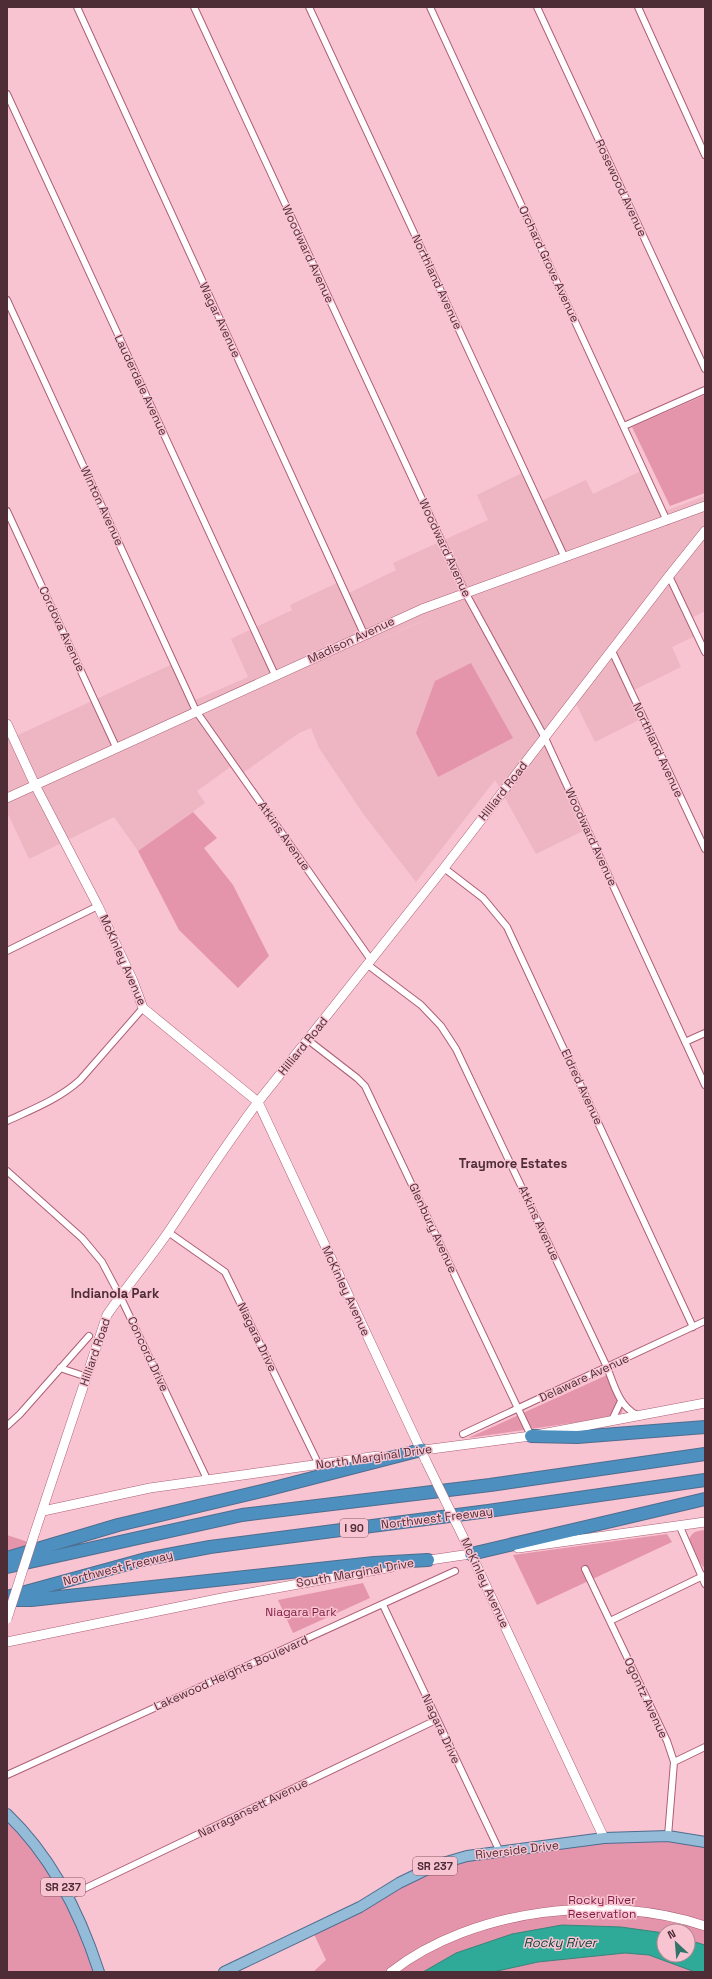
<svg xmlns="http://www.w3.org/2000/svg" width="712" height="1979" font-family="'Space Grotesk',sans-serif">
<rect width="100%" height="100%" fill="#f9c4d1"/>
<path fill="#eeb5c3" fill-rule="evenodd" d="M645,469L665,511L705,496V611L692,618L699,634L672,647L681,667L632,691L645,717L595,742L576,704L549,739L589,828L536,854L495,780L416,882L364,815L319,748L311,728L299,733L243,773L236,763L197,791L205,803L138,851L114,817L29,859L7,812V740L177,662L195,700L248,677L231,639L292,610L290,605L337,583L343,596L396,570L393,563L488,520L477,495L526,471L541,501L586,480L593,494ZM435,616L365,646L415,624Z"/>
<path fill="#e595ab" fill-rule="evenodd" d="M705,395V493L670,506L632,427Z
M471,663L513,738L438,777L416,733L435,681Z
M193,812L217,838L204,848L233,885L269,956L238,988L179,930L138,851Z
M607,1375L623,1409L620,1416L468,1438Z
M705,1530V1569L697,1559L689,1540C692,1531 697,1531 705,1530Z
M667,1534L672,1542L537,1605L513,1555Z
M7,1535L28,1542L26,1549L7,1554Z
M363,1583L370,1598L293,1633L278,1600Z
M7,1812L27,1829L83,1931L96,1972H7Z
M658,1840L705,1845V1972H313L326,1960L313,1932L369,1901L451,1863L601,1841ZM664,1931H688V1955H664Z"/>
<path fill="#2fa998" stroke="#39847b" d="M562,1925L621,1927L664,1933V1955H688V1940L705,1945V1972H695L649,1955L625,1953L538,1962L493,1972H423L456,1953L512,1934Z"/>
<g fill="none" stroke-linecap="round" stroke-linejoin="round">
<g stroke="#ad5f76" stroke-width="8">
<path id="street" d="M77,7L364,634
M194,7L465,592L545,738L705,1085
M309,7L565,558
M430,7L667,521
M537,7L705,369
M638,7L705,155
M7,94L275,675
M7,300L196,711L371,960
M624,426L705,390
M7,511L116,747
M669,576L705,652
M612,651L705,849
M444,868L483,898L507,927L693,1327
M7,951L98,906
M368,965L421,1005L441,1026L456,1049L607,1367C614,1385 619,1406 637,1415
M308,1040L357,1078L365,1086L531,1436
M685,1042L705,1033
M7,1121C33,1109 59,1099 80,1080L143,1008
M7,1171L82,1238L102,1262L120,1296L207,1479
M168,1232L225,1272L319,1465
M60,1368L87,1377
M612,1420L621,1401
M7,1426L20,1414L89,1336
M463,1434L705,1321
M680,1527L705,1584
M585,1569L667,1741L674,1762L668,1836
M383,1605L500,1852
M610,1621L705,1575
M674,1762L705,1747
M7,1775L455,1571
M69,1896L436,1720"/>
</g>
<g stroke="#ad5f76" stroke-width="10">
<path id="secondary" d="M7,724L35,785L98,906L133,981L143,1008L258,1102L426,1461
M7,798L422,609L705,506
M416,1451L531,1436L705,1403
M43,1511L150,1488L378,1456
M35,1532L107,1315C127,1286 149,1260 169,1231C198,1188 226,1144 258,1102L444,868L669,576L705,531
M465,1541L604,1838
M518,1548L705,1522
M423,1561L477,1553
M7,1642L222,1598L392,1567
M391,1972C473,1908 608,1893 705,1926"/>
</g>
<g stroke="#4e6d8f" stroke-width="12">
<path id="primary" d="M7,1814C52,1857 80,1913 99,1972
M224,1972L360,1907L399,1883L436,1865L467,1856L604,1838L668,1836L705,1842"/>
</g>
<g stroke="#4e6d8f" stroke-width="14">
<path id="highway" d="M531,1436L577,1437L705,1427
M471,1554L705,1499
M7,1558L118,1525L266,1490L421,1450
M7,1567L242,1515L490,1485L705,1454
M7,1597L146,1559L210,1547L488,1511L705,1480
M12,1600H31L374,1563L428,1560"/>
</g>
<use href="#street" stroke="#fff" stroke-width="6"/>
<use href="#secondary" stroke="#fff" stroke-width="9"/>
<use href="#primary" stroke="#94bcd9" stroke-width="10"/>
<use href="#highway" stroke="#4d8fbf" stroke-width="12"/>
<g stroke="#ad5f76" stroke-width="10" stroke-linecap="butt">
<path id="secondary-bridge" d="M426,1461L465,1541
M7,1619L35,1532"/>
</g>
<use href="#secondary-bridge" stroke="#fff" stroke-width="9"/>
</g>
<g text-anchor="middle" dominant-baseline="central" stroke-width="3" stroke-linejoin="round" paint-order="stroke">
<g fill="#f9c4d1" stroke="#825a65" stroke-width="1">
<rect x="340" y="1519" width="28" height="18" rx="3"/>
<rect x="413" y="1857" width="44" height="18" rx="3"/>
<rect x="41" y="1878" width="44" height="18" rx="3"/>
</g>
<g font-size="11" font-weight="bold" fill="#4f2d37">
<text x="354" y="1528">I 90</text>
<text x="435" y="1866">SR 237</text>
<text x="63" y="1887">SR 237</text>
</g>
<g font-size="12" fill="#4f2d37" stroke="#f9c4d1">
<text transform="translate(621 188) rotate(65)">Rosewood Avenue</text>
<text transform="translate(308 254) rotate(65)">Woodward Avenue</text>
<text transform="translate(549 264) rotate(65)">Orchard Grove Avenue</text>
<text transform="translate(437 282) rotate(65)">Northland Avenue</text>
<text transform="translate(220 320) rotate(65)">Wagar Avenue</text>
<text transform="translate(141 385) rotate(65)">Lauderdale Avenue</text>
<text transform="translate(102 506) rotate(65)">Winton Avenue</text>
<text transform="translate(445 548) rotate(65)">Woodward Avenue</text>
<text transform="translate(62 629) rotate(65)">Cordova Avenue</text>
<text transform="translate(351 640) rotate(-25)">Madison Avenue</text>
<text transform="translate(658 750) rotate(65)">Northland Avenue</text>
<text transform="translate(503 791) rotate(-52)">Hilliard Road</text>
<text transform="translate(284 836) rotate(55)">Atkins Avenue</text>
<text transform="translate(591 837) rotate(65)">Woodward Avenue</text>
<text transform="translate(123 960) rotate(66)">McKinley Avenue</text>
<text transform="translate(303 1046) rotate(-51)">Hilliard Road</text>
<text transform="translate(582 1087) rotate(65)">Eldred Avenue</text>
<text transform="translate(539 1223) rotate(65)">Atkins Avenue</text>
<text transform="translate(433 1228) rotate(65)">Glenbury Avenue</text>
<text transform="translate(346 1291) rotate(65)">McKinley Avenue</text>
<text transform="translate(257 1337) rotate(64)">Niagara Drive</text>
<text transform="translate(95 1352) rotate(-71)">Hilliard Road</text>
<text transform="translate(148 1354) rotate(65)">Concord Drive</text>
<text transform="translate(584 1378) rotate(-25)">Delaware Avenue</text>
<text transform="translate(374 1457) rotate(-8)">North Marginal Drive</text>
<text transform="translate(437 1518) rotate(-7)">Northwest Freeway</text>
<text transform="translate(118 1568) rotate(-14)">Northwest Freeway</text>
<text transform="translate(355 1573) rotate(-10)">South Marginal Drive</text>
<text transform="translate(485 1583) rotate(65)">McKinley Avenue</text>
<text transform="translate(231 1673) rotate(-24)">Lakewood Heights Boulevard</text>
<text transform="translate(646 1698) rotate(65)">Ogontz Avenue</text>
<text transform="translate(441 1729) rotate(65)">Niagara Drive</text>
<text transform="translate(253 1808) rotate(-26)">Narragansett Avenue</text>
<text transform="translate(517 1850) rotate(-7)">Riverside Drive</text>
</g>
<g font-size="12" fill="#7f1b43" stroke="#f9c4d1">
<text x="301" y="1612">Niagara Park</text>
<text x="602" y="1900">Rocky River<tspan x="602" dy="14">Reservation</tspan></text>
</g>
<g font-size="13" font-weight="bold" fill="#4f2d37" stroke="#f9c4d1">
<text x="513" y="1163">Traymore Estates</text>
<text x="115" y="1293">Indianola Park</text>
</g>
<g font-size="13" font-style="italic" fill="#13463f" stroke="#f9c4d1">
<text x="560" y="1942">Rocky River</text>
</g>
</g>
<rect width="712" height="1979" fill="none" stroke="#4f2d37" stroke-width="16"/>
<g transform="translate(676 1943) rotate(334)"><circle r="19" fill="#f9c4d1" stroke="#b58893"/>
<path d="M0-3L7 15L0 10L-7 15Z" fill="#2f756a"/>
<text y="-6" font-size="11" font-weight="bold" text-anchor="middle" fill="#4f2d37">N</text>
</g>
</svg>
